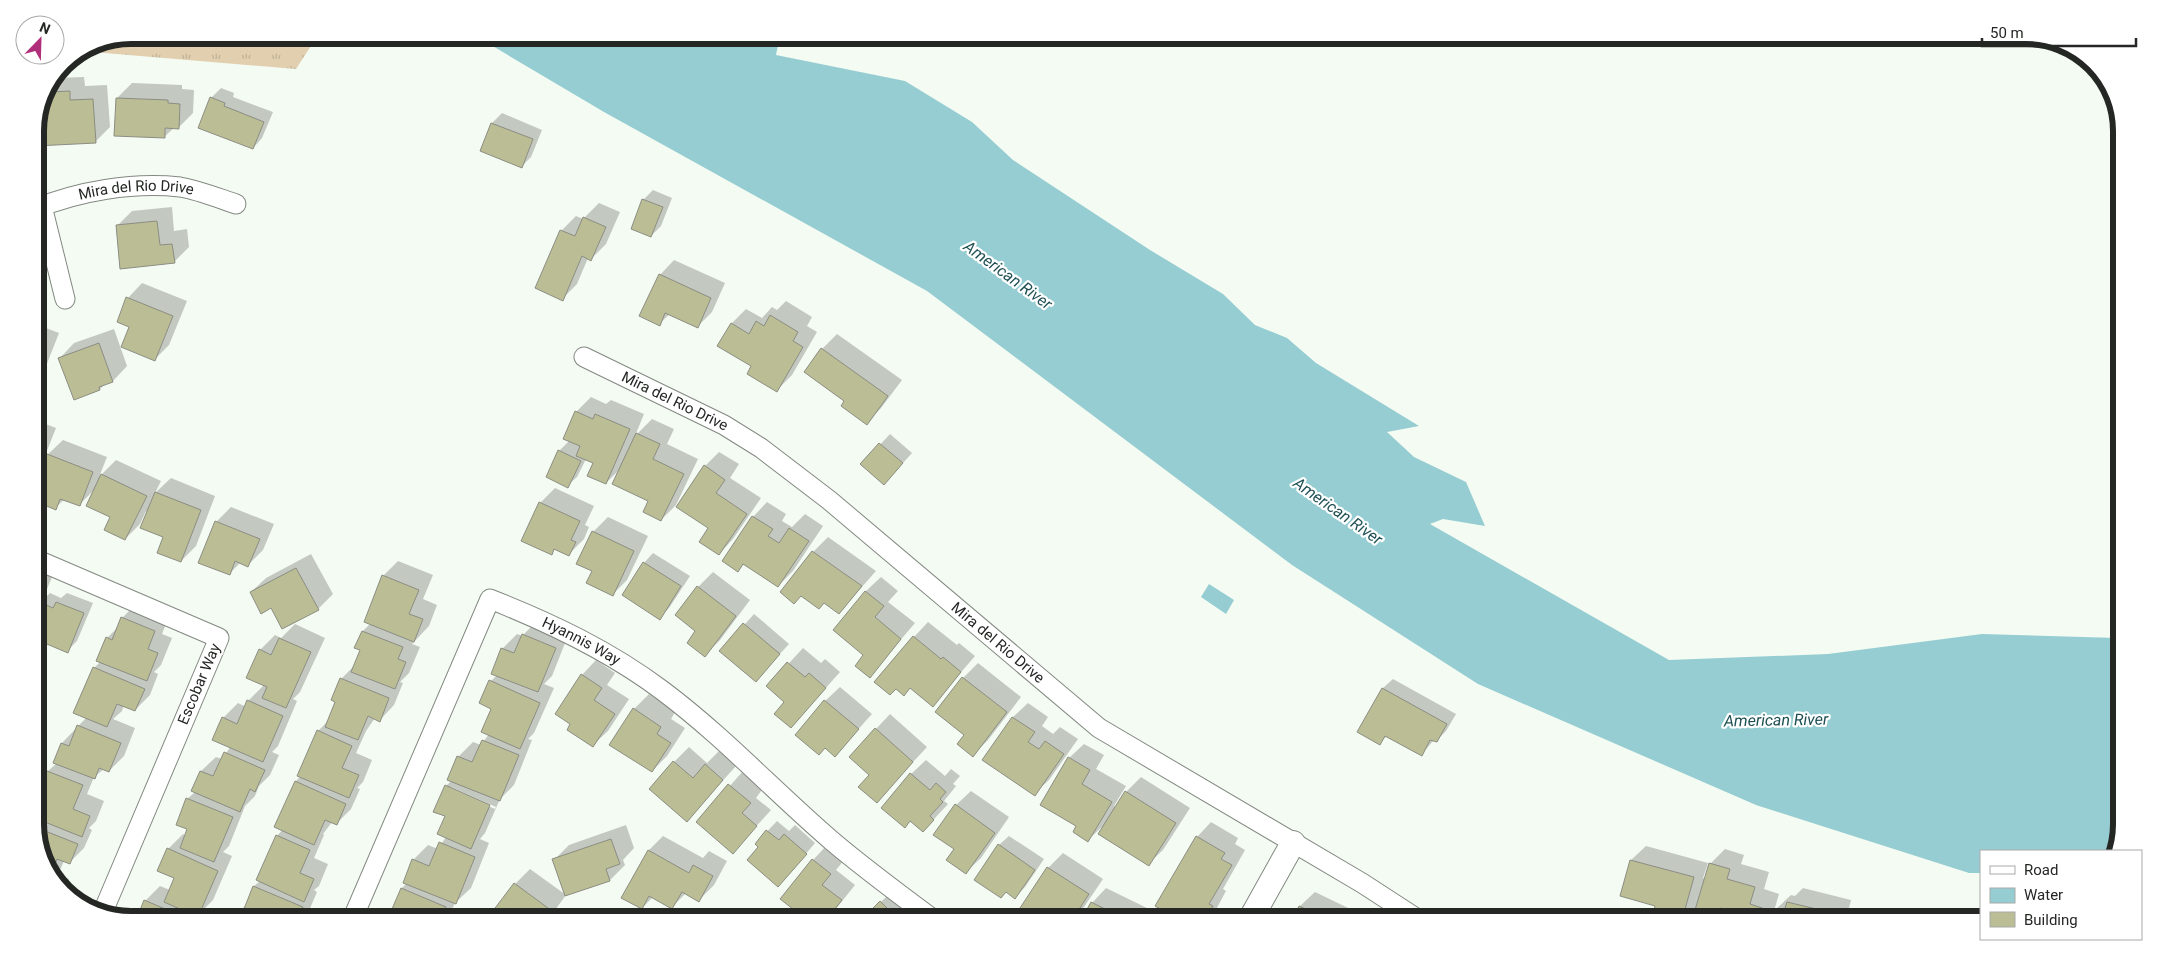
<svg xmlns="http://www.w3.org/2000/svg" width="2157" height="955" font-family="Roboto,sans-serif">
<defs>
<pattern id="grass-tufts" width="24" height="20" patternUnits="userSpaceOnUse" patternTransform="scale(1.25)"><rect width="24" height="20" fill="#e1cfaf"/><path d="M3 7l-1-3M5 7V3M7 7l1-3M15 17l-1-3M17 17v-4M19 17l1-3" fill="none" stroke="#c1b296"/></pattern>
</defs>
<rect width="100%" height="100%" fill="#f4fbf2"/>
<path fill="url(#grass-tufts)" d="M131,35H318L296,69L81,51L94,42Z"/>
<path fill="#96cdd2" d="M474,35H780L776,55L905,81L972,122L1013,160L1150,250L1223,294L1255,325L1287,338L1316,363L1419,426L1387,432L1414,457L1466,482L1485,526L1443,519L1430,524L1669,660L1828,654L1982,634L2117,638L2113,652L2122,651V824L2117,851H1981V873H1969L1756,805L1478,684L1292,565L927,291L604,112Z
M1209,584L1234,600L1226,614L1201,597Z"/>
<path fill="#0003" fill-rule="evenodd" d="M84,77L85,86L107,85L110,127L95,142L35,145V125L56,78Z
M132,83L182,85V89L194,90L193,113L178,128H174L164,137L117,98Z
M221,88L234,93L233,97L273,112L262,138L253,148L211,98Z
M502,113L542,130L531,157L522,166L481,150L492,123Z
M653,190L672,198L661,226L651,236L643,200Z
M599,203L620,212L606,244L591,259L588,258L577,284L562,299L561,231L576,216L583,219Z
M172,207L174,231L187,229L189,247L174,262L117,226L132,211Z
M674,260L725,283L712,312L698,326L670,314L659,324L660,275Z
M142,283L187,301L169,345L155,359L131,327L128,298Z
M786,301L812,317L807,326L817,332L792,375L777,390L753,365L732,323L746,309L762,318L772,307L777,310Z
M38,325L59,333L39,384L35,387V328Z
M114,329L127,366L113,381L106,383L100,389L60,358L74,343Z
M837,334L902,380L881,408L867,423L846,401L822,349Z
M591,397L606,404L611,400L644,414L635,436L652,419L674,429L667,444L698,459L676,505L661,520L650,501L620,469L606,483L595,463L586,459L577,477L567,486L559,451L570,440L576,412Z
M35,420L56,428L44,458L63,440L107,457L99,477L116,460L161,481L155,493L171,478L215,496L196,546L181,561L146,511L140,524L125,539L94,490L79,505L65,499L55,508L46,458L35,469Z
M890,434L912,453L894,473L862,464Z
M719,452L739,464L730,478L761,498L733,539L719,554L710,528L705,466Z
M555,488L594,506L585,525L589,527L584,539L569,554L556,548L551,554L540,503Z
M767,502L786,514L782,521L792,527L805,514L823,526L793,571L778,586L745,563L737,571L753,517Z
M231,507L274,524L263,550L248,565L241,562L229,574L216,522Z
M608,517L648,536L627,580L613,594L593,532Z
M828,537L876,571L839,613L825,602L802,595L782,592L813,552Z
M653,553L690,576L669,608L660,618L644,563Z
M311,554L333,594L318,609L272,606L251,592L266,578Z
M398,561L433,575L423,599L437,605L429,626L412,644L420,647L409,673L400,682L403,683L394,705L380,720L375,718L366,731L356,753L372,760L363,782L357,788L360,789L351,809L336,824L332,822L323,834L324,835L314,858L328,864L319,886L314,890L317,892L308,913L301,920H235L238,913L247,904L254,886L260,881L277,836L283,829L296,781L301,776L318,731L329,720L337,701L341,679L356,664L361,650L363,631L371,623L383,576Z
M35,570L52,577L42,601L50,593L61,598L67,593L93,603L77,641L67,651L39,620L35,619Z
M713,572L750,600L720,640L705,655L697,631L676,615L698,587Z
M881,577L898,591L888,602L915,623L870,676L865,655L835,630L866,591Z
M137,603L169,616L162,634L172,638L161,665L154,672L158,674L150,695L135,710L124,705L122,711L113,719L135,728L124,756L109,771L104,769L94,777L87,794L104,801L96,821L89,828L92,830L84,848L69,863L64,861L61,868L56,873L69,879L65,889L51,878L35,831L36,827L43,820L35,803L48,771L57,763L55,762L62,743L87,717L75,712L94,668L101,661L107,638L119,626L122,618Z
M754,614L789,644L756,680L721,651Z
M538,620L569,633L552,676L544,684L554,688L534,733L528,739L532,740L514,785L500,799L485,833L480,839L489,843L471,888L455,903L447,920H400L403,913L393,908L402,888L407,883L404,882L413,860L428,845L438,849L446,837V786L452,780L458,757L473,742L481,745L489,734L493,708L491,681L497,675L493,673L503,648L517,634L522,636ZM451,787L496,807L495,809L451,789Z
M928,622L957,645L959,643L975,656L933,705L911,687L904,694L914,637Z
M295,624L325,638L300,692L293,699L297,701L278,746L272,752L279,755L270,775L259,786L255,796L245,806L229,846L223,852L232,856L213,900L203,910L199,920H137L145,901L160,886L170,890L176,877L168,849L183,834L186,836L189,828L187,799L195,792L193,791L201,771L216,757L222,759L231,746L223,718L238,703L246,707L248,701L264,685L260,650L275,635L281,638Z
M803,648L821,663L825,659L840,672L791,727L786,702L768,686Z
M596,660L615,673L607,685L629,699L608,731L593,745L572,724L582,675Z
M978,663L1021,697L988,740L973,755L966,735L963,678Z
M1393,679L1456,714L1446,731L1436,741L1434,740L1421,755L1387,736L1379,743L1368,717L1383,688Z
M840,687L872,714L835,755L825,701Z
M649,694L675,712L671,719L685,728L667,756L652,771L634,709Z
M1028,703L1048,717L1042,726L1053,734L1060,727L1078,739L1049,780L1034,794L984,759L1013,717Z
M890,714L927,747L877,801L871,774L876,729Z
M1084,744L1104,755L1096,769L1126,786L1114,806L1116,807L1126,792L1141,777L1190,808L1163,850L1148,864L1105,824L1088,840L1078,826L1069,758Z
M689,747L707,763L720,750L737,765L687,820L674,762Z
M926,760L945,776L951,769L960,776L953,784L956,786L944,801L948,804L923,831L911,774Z
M744,770L764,787L756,798L771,810L733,852L698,822Z
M971,791L1009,817L981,858L966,872L956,805Z
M777,821L789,831L795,825L815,843L787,876L756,843Z
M1211,822L1238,838L1235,844L1245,850L1223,889L1226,891L1213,915L1207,920H1182L1197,837Z
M626,825L634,848L623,860L625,865L610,880L566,895L554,860L569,845Z
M663,836L703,858L709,851L727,861L714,885L699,900L686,893L672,907L653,897L642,908L623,897L649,850Z
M1009,836L1044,859L1025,887L1015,897L999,845Z
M827,845L845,859L836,870L855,885L827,920H809L813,860Z
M1646,846L1708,863L1703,878L1706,879L1710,864L1725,849L1744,855L1741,864L1769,872L1764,889L1779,894L1774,911L1791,895L1795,896L1803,888L1851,900L1846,920H1773L1774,916L1770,920H1738L1740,912L1725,908L1717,916L1695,909L1692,920H1653L1657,905L1631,860Z
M1063,853L1103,879L1082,910L1072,920H1060L1048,912L1041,920L1020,910L1048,868Z
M530,869L566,895L550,917L547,920H488L515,884Z
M895,888L922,913L915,920H863Z
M1106,888L1147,908L1141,920H1083L1092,903Z
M1315,892L1371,919L1370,920H1293L1300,906Z
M1160,910L1176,920H1150Z
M1936,912L1958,918L1957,920H1928Z
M730,917L731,920H681Z"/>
<path fill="#bbbe94" stroke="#8c8d83" d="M70,91V100L93,99L96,143L35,146V125L50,92Z
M210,97L225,103L224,106L264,122L253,149L198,128Z
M116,98L168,100V103L180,104L179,129L165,128V138L114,136Z
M491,123L533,139L522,168L480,151Z
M642,199L663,207L651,237L631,229Z
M583,217L606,227L591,261L582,256L563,301L535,288L560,230L575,236Z
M157,221L160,245L172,244L175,263L120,269L116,225Z
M659,274L711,298L698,328L665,313L660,326L639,316Z
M126,297L173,316L155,361L121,347L129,327L117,322Z
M770,315L798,332L793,341L803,347L777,392L747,374L751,366L717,346L731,323L749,334L756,321L764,326Z
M99,343L113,382L99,387L100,390L74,400L58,358Z
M35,344L45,347L35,372Z
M821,348L888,396L867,425L841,406L844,401L804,372Z
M575,411L593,419L595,414L630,429L606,484L587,476L593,463L576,456L580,446L563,439Z
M636,433L660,444L653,459L684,474L661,521L643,512L648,501L612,484Z
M35,440L42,443L35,461Z
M879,443L903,463L884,485L860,464Z
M558,450L581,461L568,488L546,477Z
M47,454L93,472L80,506L60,499L56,510L35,501V482Z
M704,465L725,480L716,493L747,514L719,555L699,542L708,528L676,507Z
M101,474L147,496L125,540L104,530L110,517L86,506Z
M155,492L201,510L181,562L157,553L163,537L140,528Z
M539,502L580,521L571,540L576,542L569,556L554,549L552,555L521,541Z
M752,516L773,529L768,536L779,543L789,528L809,541L778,587L743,564L738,572L722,561Z
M215,521L260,539L248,567L235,561L230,575L198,563Z
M592,531L634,551L613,596L586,583L592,571L576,564Z
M812,551L862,586L839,614L824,603L819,609L801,596L794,604L780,592Z
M643,562L681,586L660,620L622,595Z
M296,568L319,610L282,629L271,608L261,614L250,592Z
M382,575L419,590L409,614L423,619L414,642L364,622Z
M697,586L736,616L705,657L687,643L695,631L675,615Z
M865,591L884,606L875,617L901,639L870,678L855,666L863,655L833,630Z
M39,602L53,608L56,602L84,613L68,653L35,639V627L38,621L35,620V612Z
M121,617L155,631L148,649L158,653L147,681L96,661L106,637L112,640Z
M743,623L780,654L756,682L719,651Z
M362,631L403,647L398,659L406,662L395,689L351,672L360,650L354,648Z
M522,634L556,648L538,692L491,674L501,648L514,653Z
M913,636L941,659L943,657L961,672L933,707L910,688L904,696L896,689L890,695L874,682Z
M279,638L311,652L286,708L262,698L267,687L246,678L259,649L271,655Z
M787,662L805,677L809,673L826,688L791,728L774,714L784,702L766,686Z
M93,667L145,689L135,711L117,704L107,727L73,713Z
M581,674L602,688L594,700L615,714L593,747L567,730L570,724L555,714Z
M962,677L1007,712L973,757L957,744L964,735L935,712Z
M340,678L389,698L380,722L368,716L358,740L325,727L335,702L331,700Z
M489,680L540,703L520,749L481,732L491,709L479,703Z
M1382,688L1447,724L1437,742L1430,740L1422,756L1385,736L1380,745L1357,732Z
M247,700L283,716L263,762L212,740L222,717L237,724Z
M824,700L859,729L835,757L825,748L819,755L795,735Z
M633,708L661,727L657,734L671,743L652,772L609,745Z
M1012,717L1035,732L1028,742L1039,749L1045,741L1064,754L1035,796L982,760Z
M77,725L121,743L109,772L99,768L95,779L53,763L61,743L69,746Z
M875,728L913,762L877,803L858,787L869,775L849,757Z
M317,730L352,746L342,768L359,775L349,798L297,776Z
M482,740L519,755L500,801L447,780L457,756L472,762Z
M224,752L265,770L255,792L250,789L240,812L191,791L200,771L213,776Z
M1068,757L1090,770L1082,784L1112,802L1088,842L1073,832L1076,826L1040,805Z
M673,761L693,778L705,764L723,780L687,822L649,789Z
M47,771L83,785L73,809L90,816L82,837L35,818V800Z
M910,773L930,790L936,783L946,792L940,799L943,802L930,816L934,820L923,832L910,821L905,828L881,808Z
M295,781L346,804L337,825L325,820L314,845L274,827Z
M728,784L751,803L742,813L757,826L733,854L696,822Z
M445,785L490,805L471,849L437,834L445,816L433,812Z
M1125,791L1176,823L1149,866L1098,834Z
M186,798L233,817L214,862L180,848L187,829L176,825Z
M955,804L995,833L966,874L946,860L954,849L933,835Z
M35,827L78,844L70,864L57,859L50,876Z
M766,830L779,840L784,834L807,854L778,887L747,860L758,847L755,844Z
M276,835L310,850L300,873L314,879L304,902L256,880Z
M1196,836L1225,853L1221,859L1232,865L1209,904L1213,906L1204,920H1179L1155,906Z
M611,839L620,864L606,869L610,881L565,896L552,859Z
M439,842L475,857L456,904L403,883L412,859L429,866Z
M998,844L1035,870L1015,899L1006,892L1001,898L974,880Z
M167,848L218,871L198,917L164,902L174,878L157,871Z
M648,850L689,873L693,865L713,876L699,902L682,892L672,909L649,896L642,909L621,898Z
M812,859L831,874L822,885L842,900L826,920H807L780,899Z
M1630,860L1694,877L1682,920H1652L1655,906L1620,896Z
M1709,863L1730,869L1727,879L1755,887L1750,904L1765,909L1762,920H1737L1739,913L1720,908L1718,917L1695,910Z
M1047,867L1089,894L1072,920H1058L1046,912L1041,920H1033L1018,911Z
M514,883L552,911L545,920H486Z
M253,886L303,907L298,920H234L237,912L242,914Z
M401,888L446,907L440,920H398L401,913L392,909Z
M144,900L191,920H136Z
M880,901L899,920H861Z
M1091,902L1127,920H1081Z
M1787,902L1837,914L1835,920H1772L1775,909L1784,911Z
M1299,906L1328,920H1292Z"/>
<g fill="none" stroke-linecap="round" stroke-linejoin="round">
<g stroke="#828981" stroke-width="21">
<g id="minor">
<path d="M42,206L65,299"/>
<path id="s1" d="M35,209C79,191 132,182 180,187C198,190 218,198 236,204"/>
<path id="s2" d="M584,357L724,425L761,448L829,500L1099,728L1362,883L1419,920"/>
<path d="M35,559L219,638L102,914"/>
<path id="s3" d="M352,920L490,599C551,623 610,651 663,691C723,736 775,792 832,841C865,869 899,894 934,920"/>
</g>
</g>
<g stroke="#828981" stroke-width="26">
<path id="tertiary" d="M1250,920L1293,843"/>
</g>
<use href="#minor" stroke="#fff" stroke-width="19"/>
<use href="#tertiary" stroke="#fff" stroke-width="24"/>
</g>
<g text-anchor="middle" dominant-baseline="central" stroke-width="4.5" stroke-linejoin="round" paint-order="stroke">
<g font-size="15" fill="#242724" stroke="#fff">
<text stroke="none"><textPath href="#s1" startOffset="104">Mira del Rio Drive</textPath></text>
<text stroke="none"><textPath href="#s2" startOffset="101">Mira del Rio Drive</textPath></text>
<text stroke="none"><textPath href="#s3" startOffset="450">Hyannis Way</textPath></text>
<text stroke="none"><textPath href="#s2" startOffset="506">Mira del Rio Drive</textPath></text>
<text transform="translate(199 684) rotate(-67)">Escobar Way</text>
</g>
<g font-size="16" font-style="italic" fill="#1e4f53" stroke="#fff">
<text transform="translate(1008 275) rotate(36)">American River</text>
<text transform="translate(1338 511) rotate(35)">American River</text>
<text transform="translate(1776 720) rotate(-1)">American River</text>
</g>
</g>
<path d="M0 0H2157V955H0ZM131 44H2026A87 87 0 0 1 2113 131V824A87 87 0 0 1 2026 911H131A87 87 0 0 1 44 824V131A87 87 0 0 1 131 44Z" fill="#fff" fill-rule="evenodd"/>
<path fill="none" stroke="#242724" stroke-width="6" d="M131 44H2026A87 87 0 0 1 2113 131V824A87 87 0 0 1 2026 911H131A87 87 0 0 1 44 824V131A87 87 0 0 1 131 44Z"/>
<rect x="1980" y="850" width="162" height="90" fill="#ffffff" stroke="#a7a9a7"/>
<rect x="1990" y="866" width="25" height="8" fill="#ffffff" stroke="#a7a9a7"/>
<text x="2024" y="875" font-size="15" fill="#242724">Road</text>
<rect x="1990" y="888" width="25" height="15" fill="#96cdd2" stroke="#a7a9a7"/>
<text x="2024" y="900" font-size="15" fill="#242724">Water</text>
<rect x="1990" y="912" width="25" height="15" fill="#bbbe94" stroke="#a7a9a7"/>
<text x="2024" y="925" font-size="15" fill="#242724">Building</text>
<g transform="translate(40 40) rotate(23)"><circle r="24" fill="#ffffff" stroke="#a7a9a7"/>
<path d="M0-4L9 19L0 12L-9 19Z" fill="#b02f7a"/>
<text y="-8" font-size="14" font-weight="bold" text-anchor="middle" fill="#242724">N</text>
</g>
<path d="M1982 38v8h154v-8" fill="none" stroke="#242724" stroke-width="2.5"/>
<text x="1990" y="38" font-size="15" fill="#242724" stroke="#ffffff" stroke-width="4" paint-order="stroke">50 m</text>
</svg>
